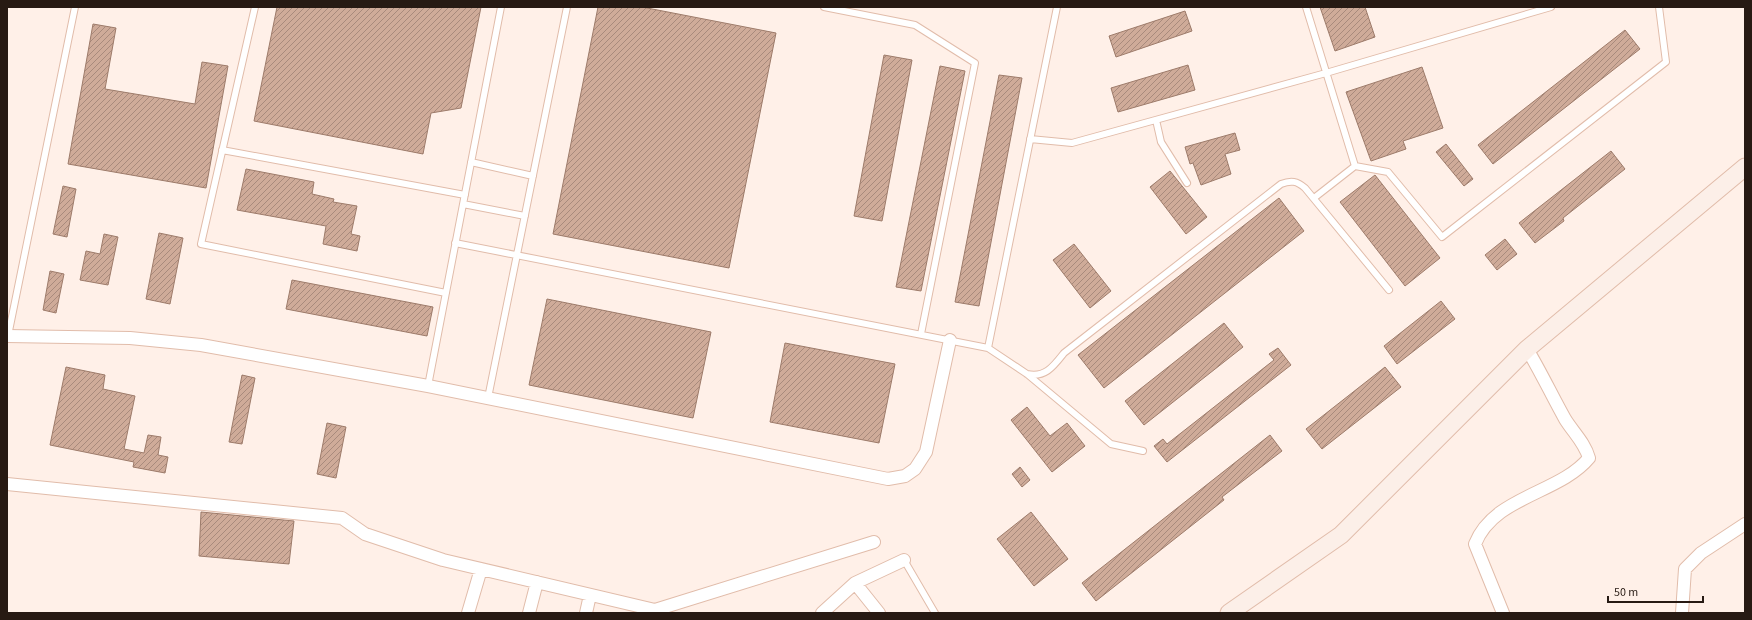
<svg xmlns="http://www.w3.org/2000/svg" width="1752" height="620" font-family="'Source Sans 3',sans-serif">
<defs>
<pattern id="building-hatch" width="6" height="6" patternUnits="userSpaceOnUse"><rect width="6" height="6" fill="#cfab99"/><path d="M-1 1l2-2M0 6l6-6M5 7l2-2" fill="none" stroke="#a88a7c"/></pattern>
</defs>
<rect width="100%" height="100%" fill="#fff0e8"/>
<path fill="url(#building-hatch)" stroke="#9d7b6a" d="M277,7H481L461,108L431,113L423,154L254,121Z
M598,7H642L776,33L729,268L553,234Z
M1320,7H1365L1375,37L1335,51Z
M1185,11L1192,31L1116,57L1109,36Z
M93,24L116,28L105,89L195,104L202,62L228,66L206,188L68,164Z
M1625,30L1640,49L1493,164L1478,145Z
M884,55L912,60L882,221L854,216Z
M1188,65L1195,90L1118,112L1111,88Z
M940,66L965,71L921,291L896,287Z
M1422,67L1443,128L1403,141L1406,149L1371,161L1346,92Z
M999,75L1022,78L979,306L955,302Z
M1235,133L1240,150L1225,154L1231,174L1201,185L1193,163L1190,164L1185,147Z
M1446,144L1473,179L1464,186L1436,152Z
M1611,151L1625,169L1563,218L1564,221L1535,243L1519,223Z
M246,169L314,182L312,194L334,199L333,202L357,206L351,234L360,236L357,251L323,244L326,226L237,210Z
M1170,171L1207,217L1186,234L1150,187Z
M1375,175L1440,258L1405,286L1340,202Z
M63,186L76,189L67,237L53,234Z
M1279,198L1304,231L1104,388L1078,355Z
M159,233L183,238L170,304L146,299Z
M104,234L118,237L108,285L80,280L86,251L100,254Z
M1505,239L1517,254L1497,270L1485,255Z
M1074,244L1111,291L1090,308L1053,260Z
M50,271L64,274L56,313L43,310Z
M292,280L433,307L427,336L286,309Z
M547,299L711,332L693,418L529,385Z
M1441,301L1455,319L1397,364L1384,346Z
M1224,323L1243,347L1144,425L1125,401Z
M785,343L895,364L879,443L770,422Z
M1278,348L1291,365L1167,462L1154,446L1163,439L1167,444L1274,360L1269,354Z
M66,367L105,375L103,389L135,396L124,449L144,453L148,435L161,437L158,455L168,457L165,473L133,467L134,462L50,445Z
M1385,367L1401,387L1322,449L1306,429Z
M242,375L255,378L242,444L229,442Z
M1027,407L1050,436L1067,423L1085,446L1052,472L1011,420Z
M327,423L346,427L336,478L317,474Z
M1270,435L1282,451L1222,497L1224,500L1096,601L1082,583Z
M1020,467L1030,480L1022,487L1012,474Z
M201,512L294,521L289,564L199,556Z
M1031,512L1068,559L1034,586L997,539Z"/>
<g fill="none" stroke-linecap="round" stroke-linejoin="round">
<g stroke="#e1bcaa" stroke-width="8">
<path id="lane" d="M255,7L201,244L446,293
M824,7L915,25L975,63L921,334
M1306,7L1355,166L1314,198
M1156,120L1161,142L1187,183
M1030,139L1072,143L1326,73L1551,7
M222,150L465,195
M471,162L533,176
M1355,166L1388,172L1442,237L1666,62L1659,7
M463,204L525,216
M455,243L988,348L1057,7
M8,336L75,7
M988,348L1027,374L1111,444L1143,451
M1027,374C1045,378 1053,367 1064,353L1281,184C1291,180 1297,181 1305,188L1389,290
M428,386L501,7
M488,398L567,7
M904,560L935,613"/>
</g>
<g stroke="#e1bcaa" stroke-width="14">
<path id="street" d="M7,336L130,338L201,345L428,386L888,479L905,476L915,469L926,452L950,340
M7,484L342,518L365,534L443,560L655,610L874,542
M855,583L879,613
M468,613L481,569
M529,613L537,582
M586,613L590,595
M822,613L855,583L904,560
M1503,613L1475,544C1494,496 1559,494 1589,458C1585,443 1573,432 1565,419C1552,396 1541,372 1527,349
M1682,613L1685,569L1701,553L1745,524"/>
</g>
<g stroke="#e1bcaa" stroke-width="19">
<path id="secondary" d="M1229,613L1341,535L1527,349L1745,167"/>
</g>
<use href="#lane" stroke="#fff" stroke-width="6"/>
<use href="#street" stroke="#fff" stroke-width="12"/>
<use href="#secondary" stroke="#fcefe8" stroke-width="17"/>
</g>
<rect width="1752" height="620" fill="none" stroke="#271a13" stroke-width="16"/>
<path d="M1608 596v6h95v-6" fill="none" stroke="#271a13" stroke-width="2"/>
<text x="1614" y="596" font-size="12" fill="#271a13" stroke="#fff0e8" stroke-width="3" paint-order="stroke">50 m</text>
</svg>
